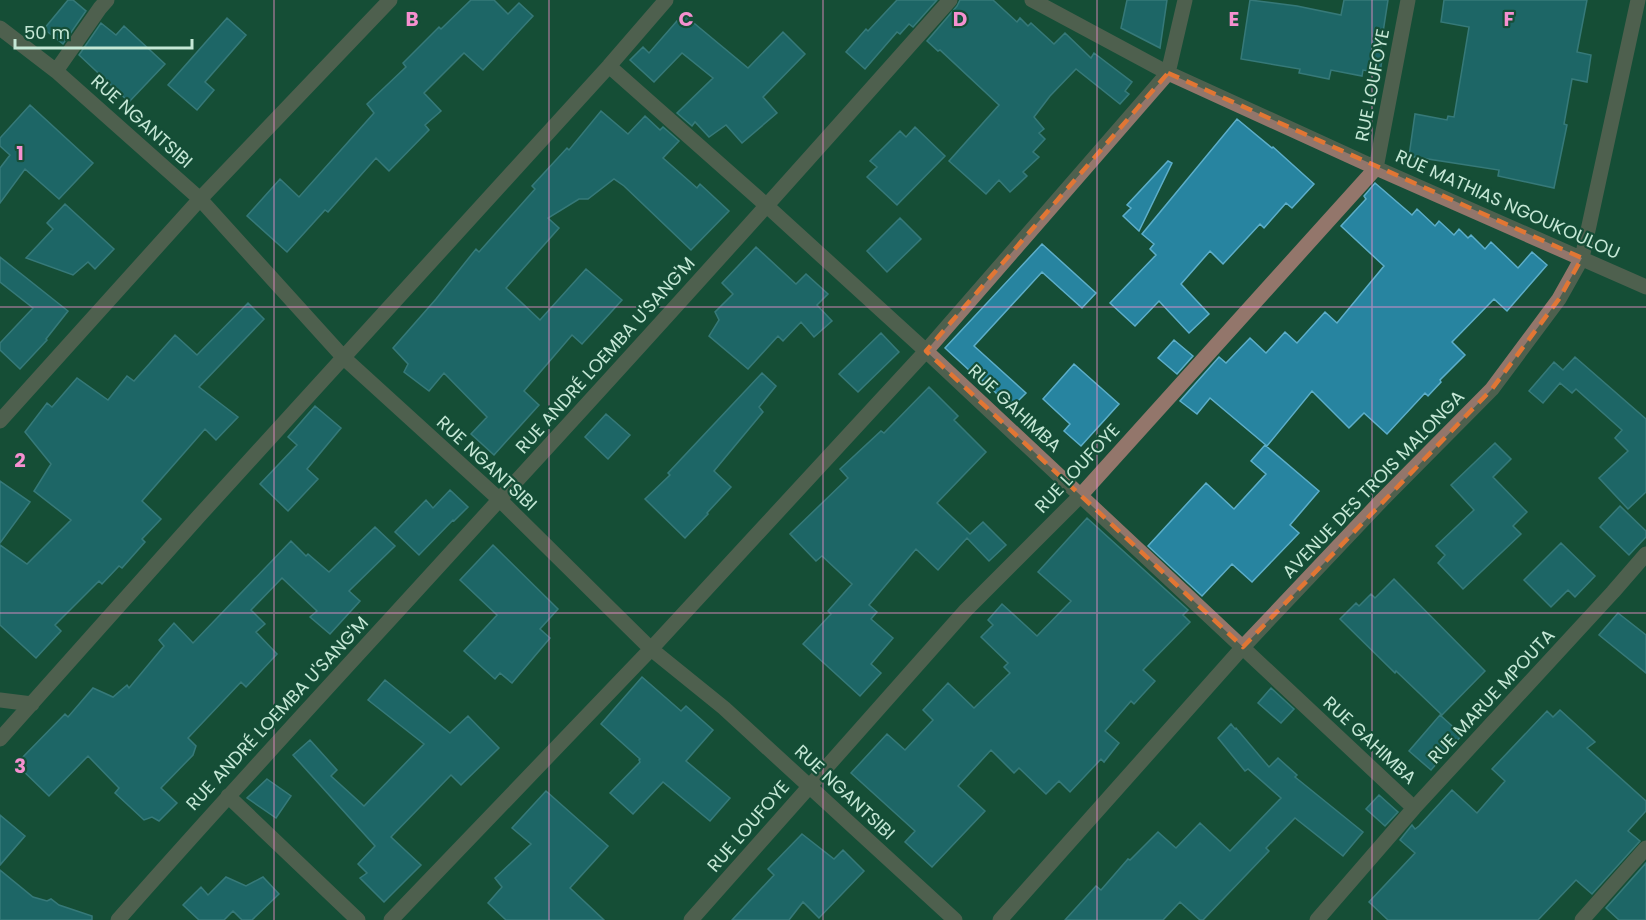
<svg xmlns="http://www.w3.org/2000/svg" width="1646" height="920" font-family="Poppins,sans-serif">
<rect width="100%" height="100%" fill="#154e37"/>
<path fill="#2784a0" stroke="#5daec9" stroke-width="1.5" d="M68,0H73L86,11L63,44L44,29Z
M471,0H494L508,14L519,3L533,16L483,70L464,53L424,93L441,111L425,125L429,130L389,171L376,158L328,212L325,210L287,252L247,216L280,179L299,197L374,113L367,104L406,67L403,63L439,27L441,29Z
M897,0H937L913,27L909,24L900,34L897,32L865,69L846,52L866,29L868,31Z
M960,0H993L1017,22L1020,18L1028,26L1031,23L1054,44L1065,33L1091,58L1094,53L1132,82L1125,91L1129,94L1120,104L1076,69L1050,96L1034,117L1044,129L1039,133L1045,139L1033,152L1039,157L1023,172L1027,176L1010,192L999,180L986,194L949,161L999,105L940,50L938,51L927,41L957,6Z
M1127,0H1167L1160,48L1121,28Z
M1250,0L1297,6L1341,15L1344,0H1388L1380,52L1383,53L1380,73L1363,70L1362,76L1331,70L1329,79L1299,73L1300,69L1241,59Z
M1444,0H1587L1577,52L1591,55L1587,82L1572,79L1564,124L1567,125L1554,188L1498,176L1499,170L1409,156L1415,114L1447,120L1448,116L1454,117L1469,27L1441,22Z
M683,14L748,68L783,32L805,54L763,97L777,113L742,143L726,125L709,137L695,122L692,126L677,113L713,78L682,53L654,82L630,60L643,47L649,53Z
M227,18L246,35L205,82L214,90L197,110L168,85Z
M101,23L116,35L124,26L165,64L129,102L79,55Z
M30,105L93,163L59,199L25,169L0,203V168L10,155L0,146V138Z
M601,111L628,134L645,116L660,130L663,127L679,141L663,158L697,188L700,184L729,211L691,250L624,186L614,179L588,199H579L548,218L559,228L506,288L540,320L586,269L622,300L582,344L572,335L524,391L539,405L494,455L471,434L487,417L444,373L429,391L404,372L408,364L393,348L436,299L476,249L479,252L535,189L532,186L567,148L569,150Z
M1237,119L1272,148L1273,147L1314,184L1292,208L1286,203L1264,228L1260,224L1223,264L1210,251L1181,284L1209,314L1189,333L1159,301L1135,326L1110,303L1156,255L1150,249L1154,244L1142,234Z
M915,127L945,156L897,205L867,177L877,167L870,161L900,131L906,137Z
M1168,161L1172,163L1139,231L1123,216L1131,208L1127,205Z
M1375,183L1412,215L1417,209L1435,226L1439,221L1454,235L1459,229L1468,238L1471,235L1485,249L1491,242L1518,268L1532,252L1547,265L1507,311L1494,299L1452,342L1465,355L1440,380L1441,382L1428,396L1425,393L1387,434L1364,413L1349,428L1312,391L1267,446L1210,398L1197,414L1180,401L1219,357L1226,363L1250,338L1266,353L1285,332L1297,343L1325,312L1337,323L1384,266L1341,226L1366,199L1364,196Z
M65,204L114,249L95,269L88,262L73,275L26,258L53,229L47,223Z
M900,218L921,239L887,272L867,251Z
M1042,244L1096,293L1082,308L1042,272L974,346L1026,393L1011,408L983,380L982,382L945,348Z
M756,247L796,284L806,274L828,294L817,305L832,321L814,337L801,322L783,341L778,336L748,369L709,336L719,320L715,312L733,294L722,283Z
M0,257L68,311L46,339L47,340L20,369L0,350V343L33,308L0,282Z
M248,303L264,319L199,387L238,417L216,440L205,429L142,501L161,519L142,539L145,542L122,568L119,566L102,584L99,581L55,625L61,631L36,658L0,625V545L27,564L71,520L34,491L51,464L25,432L47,403L52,407L77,378L108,400L127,376L134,381L175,335L197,355Z
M881,333L899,352L858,392L839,374Z
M1174,340L1193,356L1177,374L1158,358Z
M1575,357L1646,419V492L1628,509L1599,478L1628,451L1615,438L1622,430L1576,389L1572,393L1560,383L1543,403L1529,391L1554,362L1563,370Z
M1074,364L1119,404L1081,446L1064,431L1070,424L1043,399Z
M762,373L776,386L759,407L763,412L714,471L731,487L707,513L708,514L685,538L645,499L670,475L668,473Z
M929,387L958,416L954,420L986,452L937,503L970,534L983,522L1006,545L989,561L967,538L938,570L916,549L869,605L877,612L871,619L893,638L871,664L881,673L860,696L803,644L831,614L828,611L852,584L822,556L816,561L790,534L848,478L840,469L881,431L884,433Z
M315,406L341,428L307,469L318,479L288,511L260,484L297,445L288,437Z
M606,414L630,435L608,459L585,437Z
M1495,443L1511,459L1493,477L1527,512L1513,526L1521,534L1463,589L1438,563L1445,555L1436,546L1474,510L1451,485Z
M1265,445L1319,491L1290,525L1299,533L1252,582L1232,564L1202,596L1148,546L1206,483L1234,509L1266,474L1251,461Z
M0,481L30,502L0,543Z
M450,490L468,507L454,521L453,520L419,555L395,532L426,500L433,508Z
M1620,506L1646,531V537L1629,555L1600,527Z
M1087,518L1188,610L1183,615L1190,622L1143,670L1155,681L1134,704L1131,701L1105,731L1119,743L1104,762L1101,759L1070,792L1059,781L1046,794L1019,768L1014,773L991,750L958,786L985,811L932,867L905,842L915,831L851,773L887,734L905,750L933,720L923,710L948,683L974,708L1010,673L1004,667L1008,663L981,637L993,625L988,620L1002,604L1037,636L1071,601L1038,572Z
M375,527L395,546L349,591L360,601L330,634L310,617L317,611L282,578L251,610L265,624L256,632L277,654L246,687L241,682L188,738L196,746L193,755L161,788L177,803L159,821L152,817L144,820L115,793L119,788L88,756L49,796L16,764L65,714L68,717L93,688L113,697L127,685L129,688L164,646L159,640L174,623L193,643L291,541L306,556L308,554L329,572Z
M1561,543L1595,576L1575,597L1568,590L1551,607L1524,580Z
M493,545L558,609L540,629L550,638L512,683L500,673L495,679L464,651L497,615L460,580Z
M1394,579L1485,671L1442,715L1396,671L1395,673L1340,619L1356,603L1359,606L1371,594L1375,598Z
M1618,613L1646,635V673L1599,635Z
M642,677L681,711L686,706L713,730L686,761L730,798L710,821L663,782L633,814L610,793L640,762L639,760L640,759L601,724Z
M385,680L450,733L468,716L499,748L461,785L451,775L391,837L421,865L384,902L360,878L367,873L358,864L375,846L293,755L310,740L337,770L331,776L364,806L424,744L368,700Z
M1271,688L1294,709L1281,723L1258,703Z
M1560,710L1595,742L1587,748L1646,801V811L1628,831L1640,841L1592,894L1576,880L1538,920H1388L1369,902L1415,853L1400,840L1412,825L1415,829L1419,826L1452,790L1477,813L1505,781L1492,769L1547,711L1553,717Z
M1440,715L1462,735L1431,770L1409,751Z
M1231,724L1235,729L1236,728L1269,767L1278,758L1297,775L1295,777L1363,832L1343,856L1295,818L1266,848L1269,851L1203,920H1200L1180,902L1163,920H1065L1096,886L1101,890L1128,859L1130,860L1158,832L1176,848L1200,823L1230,851L1281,798L1248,769L1245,771L1218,738Z
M267,779L291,796L276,818L247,798Z
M546,791L608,846L570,888L604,920H506L488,903L502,887L495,878L531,844L512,828Z
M1379,795L1398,812L1385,826L1366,809Z
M0,815L25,836L0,865Z
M802,834L834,859L843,850L864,871L819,918L803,902L789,920H732L774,875L768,869Z
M1646,863V920H1619L1606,908Z
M0,870L33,897L47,901L51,899L59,905L92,916V920H0Z
M226,877L246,886L263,877L279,894L252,920H242L233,911L224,920H199L183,905L201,887L208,895Z"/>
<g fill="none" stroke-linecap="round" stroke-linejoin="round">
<path stroke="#93766b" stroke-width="15" d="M1032,0L1168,73L1376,168L1646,287
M0,28L56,71L200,199L344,358L500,500L651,649L724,708L955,920
M609,66L767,206L926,351L1414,808
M56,71L100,8L107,0
M0,421L200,199L390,0
M0,700L32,704
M0,739L199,516L609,66L666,0
M228,796L358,920
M118,920C243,778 372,640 499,500C651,335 801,168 950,0
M391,920L651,649L926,351L1168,73L1185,0
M691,920L966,610L1080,496L1376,168L1408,0
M1000,920L1243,647L1382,500L1492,389L1559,299L1582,258L1638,0
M1317,920L1414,808L1613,592L1646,554
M1582,920L1646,848"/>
</g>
<path d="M0 0H1646V920H0ZM1168,73L1582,258L1559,299L1492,389L1243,647L926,351Z" fill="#154e37" fill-opacity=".55" fill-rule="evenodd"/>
<path fill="none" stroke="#e17634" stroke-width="4.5" stroke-dasharray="12 8" stroke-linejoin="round" d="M1168,73L1582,258L1559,299L1492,389L1243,647L926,351Z"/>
<path fill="none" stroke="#f690d0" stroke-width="1.5" stroke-opacity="0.55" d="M274,0V920M549,0V920M823,0V920M1097,0V920M1372,0V920M0,307H1646M0,613H1646"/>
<g text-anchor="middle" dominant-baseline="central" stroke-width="4.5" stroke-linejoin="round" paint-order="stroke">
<g font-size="18" fill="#c5e8d6" stroke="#154e37">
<text transform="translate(1372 85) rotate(-79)">RUE LOUFOYE</text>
<text transform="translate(142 121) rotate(42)">RUE NGANTSIBI</text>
<text transform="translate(1508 204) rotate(24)">RUE MATHIAS NGOUKOULOU</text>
<text transform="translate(605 355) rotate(-48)">RUE ANDRÉ LOEMBA U'SANG'M</text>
<text transform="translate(1015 408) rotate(43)">RUE GAHIMBA</text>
<text transform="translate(487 463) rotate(43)">RUE NGANTSIBI</text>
<text transform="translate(1077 468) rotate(-47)">RUE LOUFOYE</text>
<text transform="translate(1373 484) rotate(-46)">AVENUE DES TROIS MALONGA</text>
<text transform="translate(1491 696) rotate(-47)">RUE MARUE MPOUTA</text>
<text transform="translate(277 713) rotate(-47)">RUE ANDRÉ LOEMBA U'SANG'M</text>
<text transform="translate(1370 740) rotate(43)">RUE GAHIMBA</text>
<text transform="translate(845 792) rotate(43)">RUE NGANTSIBI</text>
<text transform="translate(748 826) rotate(-49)">RUE LOUFOYE</text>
</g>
</g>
<g font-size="20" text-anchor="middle" font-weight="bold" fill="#f690d0" stroke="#154e37" stroke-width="4.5" stroke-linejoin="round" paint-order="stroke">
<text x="412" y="26">B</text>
<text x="686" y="26">C</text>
<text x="960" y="26">D</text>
<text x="1234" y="26">E</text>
<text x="1509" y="26">F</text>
<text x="20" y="160">1</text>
<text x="20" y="467">2</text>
<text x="20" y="773">3</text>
</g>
<path d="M15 39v9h177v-9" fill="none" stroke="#c5e8d6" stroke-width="3"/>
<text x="24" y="39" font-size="18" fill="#c5e8d6" stroke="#154e37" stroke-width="4.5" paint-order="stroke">50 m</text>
</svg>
